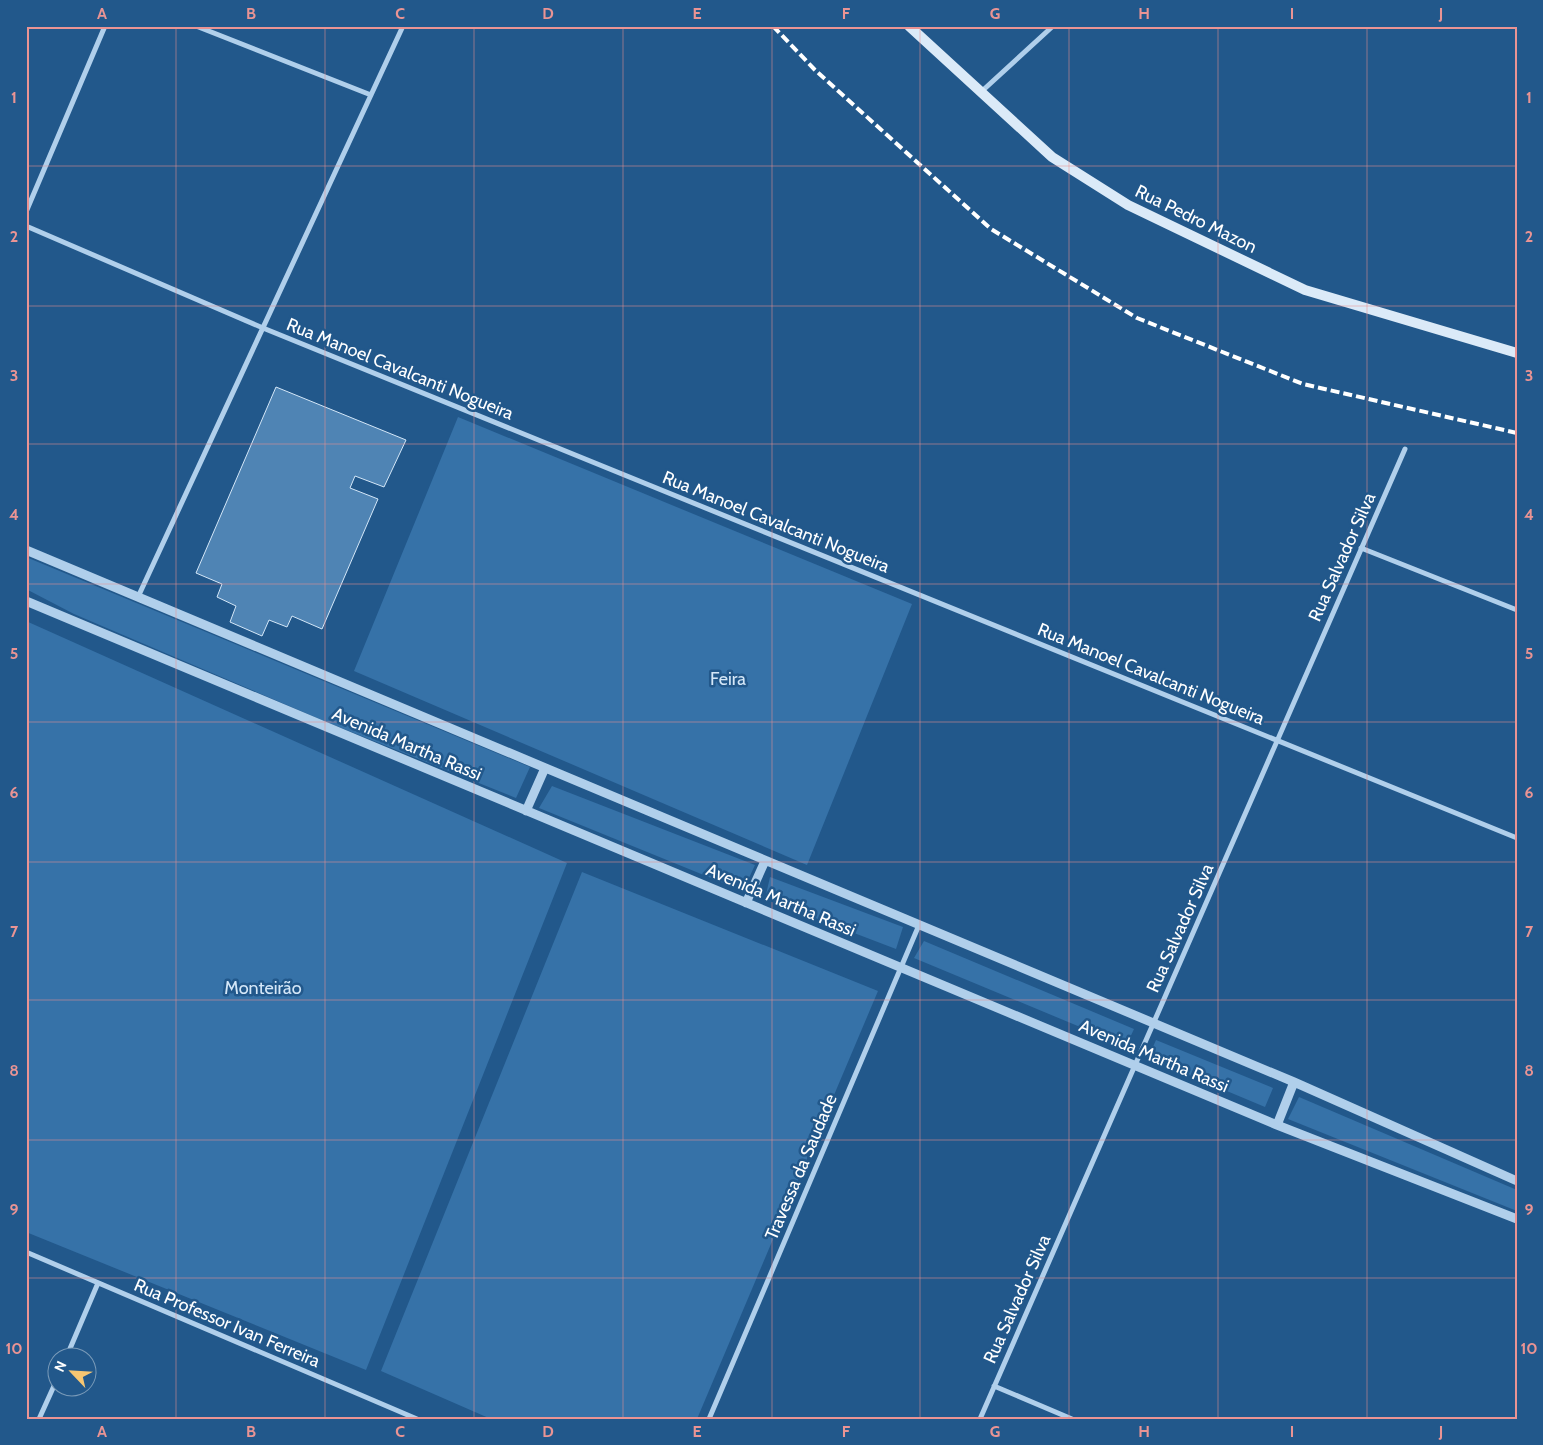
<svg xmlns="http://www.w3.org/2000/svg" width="1543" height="1445" font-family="Cabin,sans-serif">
<rect width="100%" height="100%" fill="#22588b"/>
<path fill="#3672a8" d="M458,417L912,604L807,865L354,671Z
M26,557L530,767L516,798L329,723L74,614L26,589Z
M26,621L567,863L366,1370L26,1232Z
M552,786L755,865L743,891L539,808Z
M582,872L878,991L697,1419H491L381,1371Z
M770,877L903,927L896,949L765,899Z
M924,941L1134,1029L1126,1046L914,958Z
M1156,1040L1273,1088L1265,1107L1148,1058Z
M1299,1097L1517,1190V1211L1288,1119Z"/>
<path fill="#4f84b4" stroke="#d4e7f8" d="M276,387L406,440L384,487L355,476L350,488L378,499L322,629L292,616L287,627L269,620L262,636L230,622L236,606L217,597L222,584L196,573Z"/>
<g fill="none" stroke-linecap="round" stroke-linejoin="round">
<path stroke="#b0cfeb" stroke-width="5" d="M196,26L371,95
M981,92L1053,26
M26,212L105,26
M26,226L263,328L1517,838
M1361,548L1517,610
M138,597L403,26
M26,1252L417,1419
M66,1358L98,1283
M994,1386L1072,1419
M39,1419L58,1377
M709,1419L919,925
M980,1419L1405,449"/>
<path stroke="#b0cfeb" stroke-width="9" d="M26,550L1294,1082L1517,1181
M26,601L1277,1125L1517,1219
M526,811L545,768
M746,903L765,861
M1277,1125L1294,1082"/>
<path stroke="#dbeaf8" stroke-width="10" d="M909,26L1052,157L1128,205L1305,290L1517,353"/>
<path stroke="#fff" stroke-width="4" stroke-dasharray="9 4" stroke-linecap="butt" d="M773,26L815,70L991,229L1137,318L1303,384L1517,433"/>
</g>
<path fill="none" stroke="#ea9494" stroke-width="1" stroke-opacity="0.55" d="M176,26V1419M325,26V1419M474,26V1419M623,26V1419M772,26V1419M920,26V1419M1069,26V1419M1218,26V1419M1367,26V1419M26,166H1517M26,306H1517M26,444H1517M26,584H1517M26,722H1517M26,862H1517M26,1000H1517M26,1140H1517M26,1278H1517"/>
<g text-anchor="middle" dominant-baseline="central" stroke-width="5" stroke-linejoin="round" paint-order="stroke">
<g font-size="18" fill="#fff" stroke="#22588b">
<text transform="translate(1196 219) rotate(26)">Rua Pedro Mazon</text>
<text transform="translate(400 369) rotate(22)">Rua Manoel Cavalcanti Nogueira</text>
<text transform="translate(776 522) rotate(22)">Rua Manoel Cavalcanti Nogueira</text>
<text transform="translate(1342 557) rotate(-66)">Rua Salvador Silva</text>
<text transform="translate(1151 674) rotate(22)">Rua Manoel Cavalcanti Nogueira</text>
<text transform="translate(407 744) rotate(23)">Avenida Martha Rassi</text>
<text transform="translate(781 900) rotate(23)">Avenida Martha Rassi</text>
<text transform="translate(1180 928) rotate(-66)">Rua Salvador Silva</text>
<text transform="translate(1154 1056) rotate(23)">Avenida Martha Rassi</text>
<text transform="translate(801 1167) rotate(-67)">Travessa da Saudade</text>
<text transform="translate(1017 1299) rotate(-66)">Rua Salvador Silva</text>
<text transform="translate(227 1323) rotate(23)">Rua Professor Ivan Ferreira</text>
</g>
<g font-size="18" fill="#d4e7f8" stroke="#22588b">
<text x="728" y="679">Feira</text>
<text x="263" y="988">Monteirão</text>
</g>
</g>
<rect width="1543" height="1445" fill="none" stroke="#22588b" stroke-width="55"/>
<g transform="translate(72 1372) rotate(295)"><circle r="24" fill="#22588b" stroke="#7a9bb9"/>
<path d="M0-4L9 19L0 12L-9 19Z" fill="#f6c672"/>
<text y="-8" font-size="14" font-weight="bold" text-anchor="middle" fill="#ffffff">N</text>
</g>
<rect x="28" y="28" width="1488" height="1390" fill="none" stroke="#ea9494" stroke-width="2"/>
<g font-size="16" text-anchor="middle" font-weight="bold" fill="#ea9494">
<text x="102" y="19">A</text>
<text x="251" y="19">B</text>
<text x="400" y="19">C</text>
<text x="548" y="19">D</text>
<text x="697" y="19">E</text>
<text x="846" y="19">F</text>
<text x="995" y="19">G</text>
<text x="1144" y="19">H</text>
<text x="1292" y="19">I</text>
<text x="1441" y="19">J</text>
<text x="14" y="103">1</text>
<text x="1529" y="103">1</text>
<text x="14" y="242">2</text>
<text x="1529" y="242">2</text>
<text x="14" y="381">3</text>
<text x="1529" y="381">3</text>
<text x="14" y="520">4</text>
<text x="1529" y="520">4</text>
<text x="14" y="659">5</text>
<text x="1529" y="659">5</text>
<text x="14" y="798">6</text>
<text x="1529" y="798">6</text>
<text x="14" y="937">7</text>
<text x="1529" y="937">7</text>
<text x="14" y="1076">8</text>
<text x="1529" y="1076">8</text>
<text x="14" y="1215">9</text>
<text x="1529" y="1215">9</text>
<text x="14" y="1354">10</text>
<text x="1529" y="1354">10</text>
<text x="102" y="1437">A</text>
<text x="251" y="1437">B</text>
<text x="400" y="1437">C</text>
<text x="548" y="1437">D</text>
<text x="697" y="1437">E</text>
<text x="846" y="1437">F</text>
<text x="995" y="1437">G</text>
<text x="1144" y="1437">H</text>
<text x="1292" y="1437">I</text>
<text x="1441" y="1437">J</text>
</g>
</svg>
